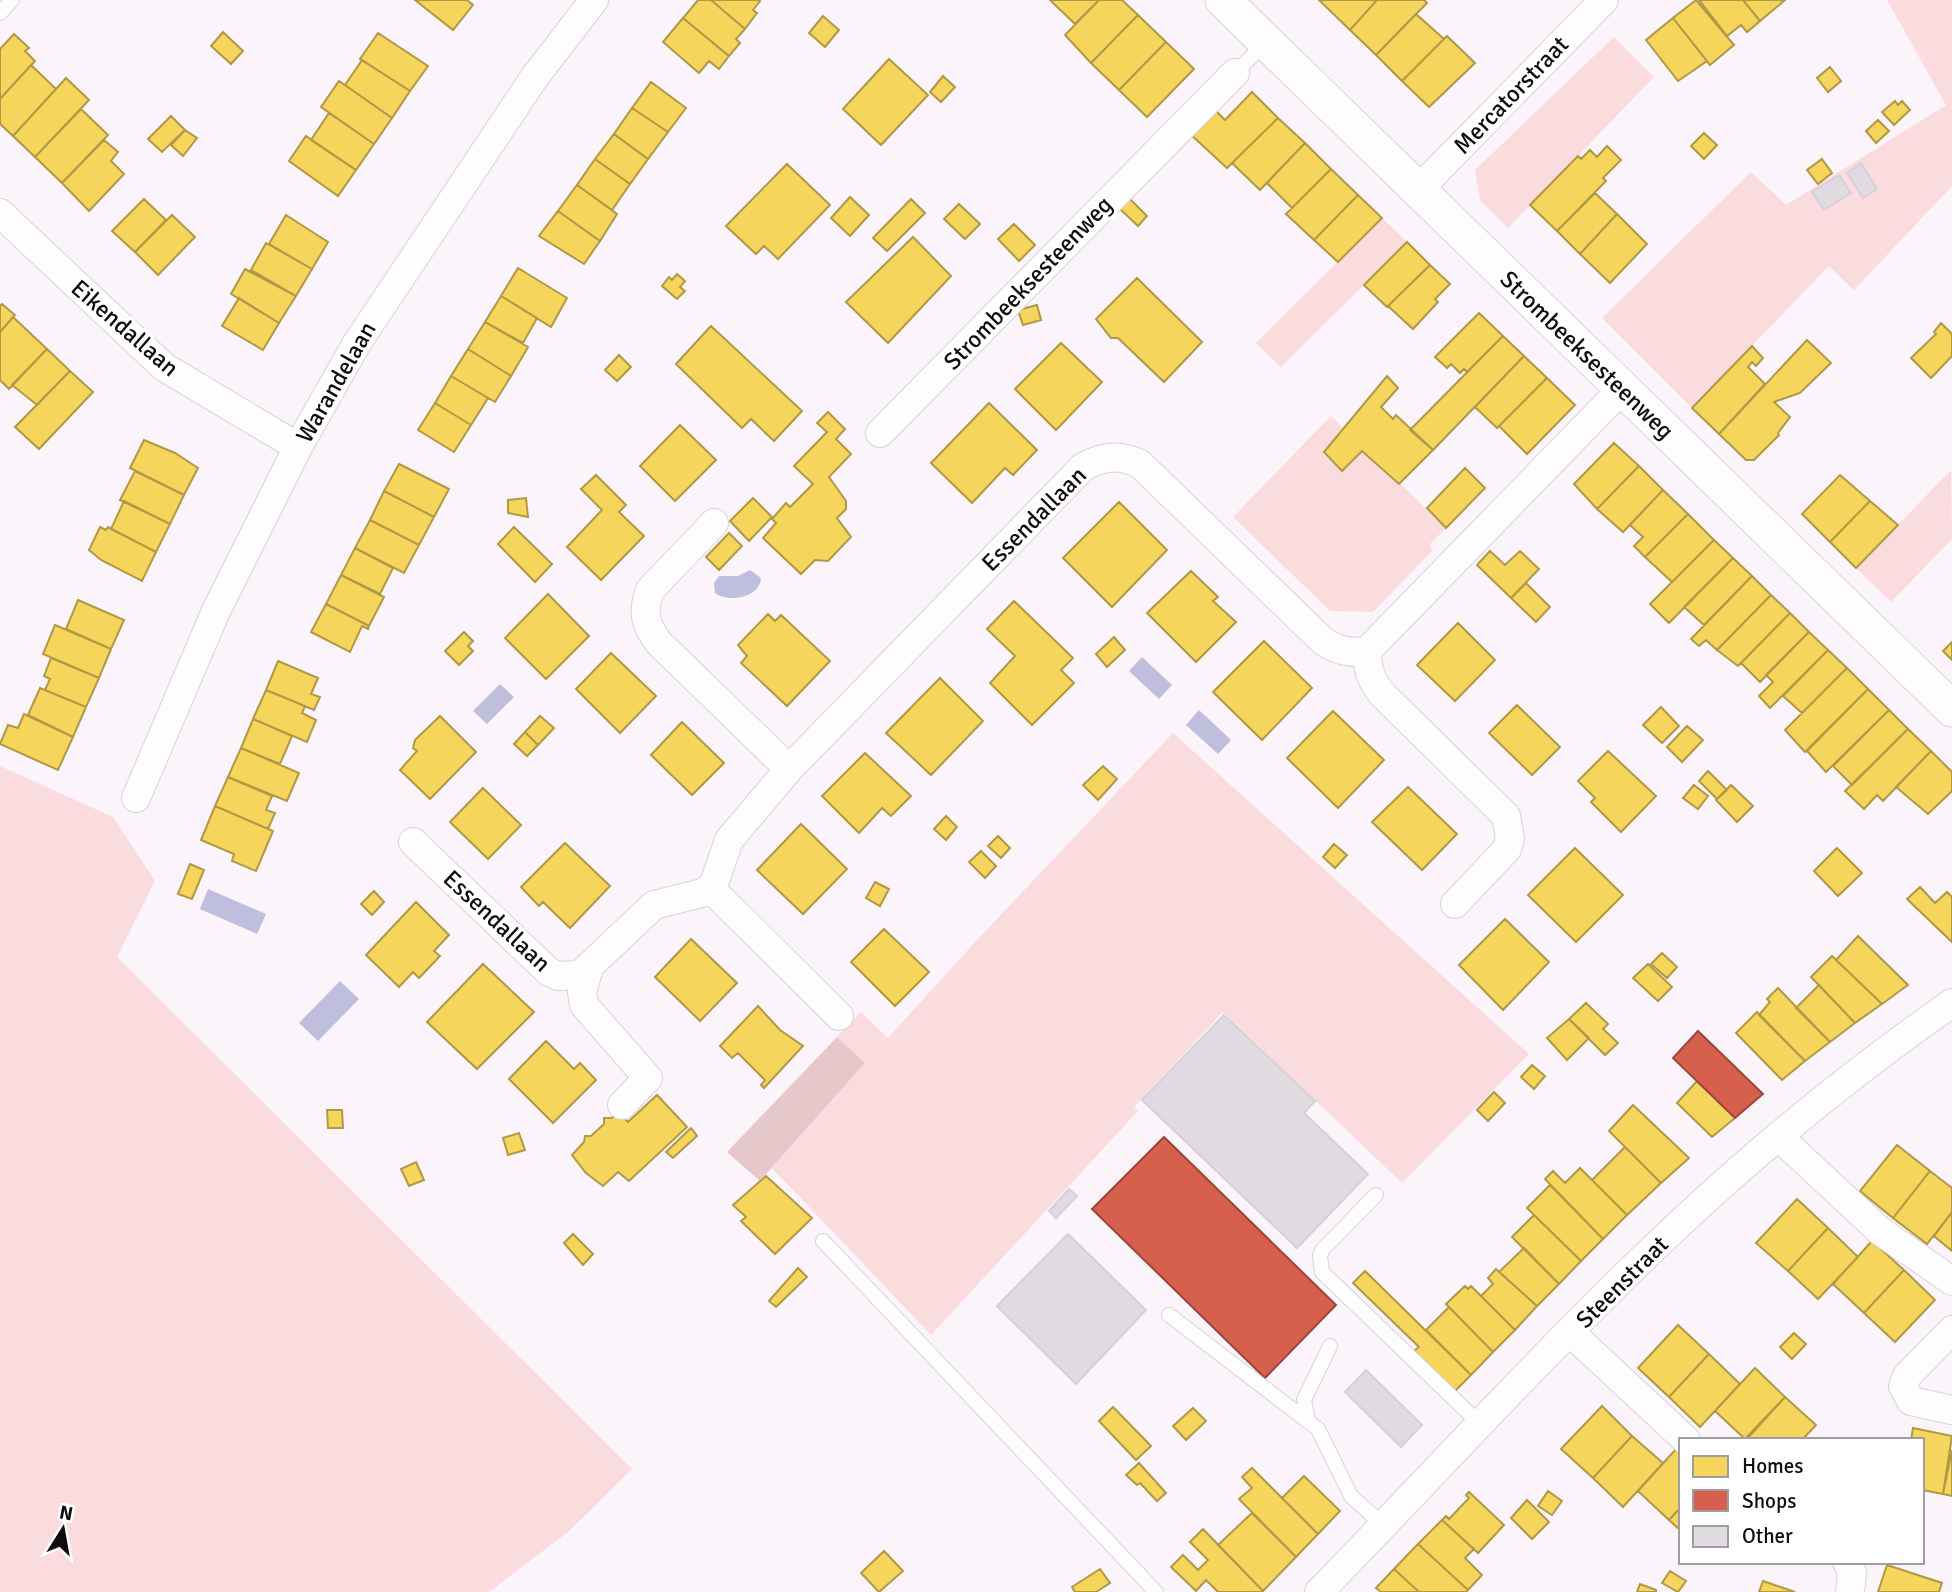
<svg xmlns="http://www.w3.org/2000/svg" width="1952" height="1592" font-family="Signika,sans-serif">
<rect width="100%" height="100%" fill="#fbf4fa"/>
<path fill="#fadcde" d="M1887,0H1952V186L1854,290L1829,266L1692,408L1602,318L1751,172L1786,205L1946,105Z
M1614,37L1654,77L1508,228L1480,200L1475,170Z
M1382,218L1407,242L1281,367L1256,343Z
M1331,416L1446,528L1430,544L1432,551L1373,612L1330,611L1233,517Z
M1951,470L1952,539L1891,602L1856,568Z
M1173,733L1529,1054L1402,1183L1223,1012L1134,1107L1138,1111L931,1335L772,1168L865,1063L837,1037L861,1012L888,1038L976,941Z
M0,766L113,817L155,881L117,957L632,1469L568,1532L489,1592H0Z"/>
<path fill="#e6c7ca" d="M837,1037L865,1063L760,1181L727,1152Z"/>
<path fill="#bfbfdd" d="M750,570L761,578C760,598 728,603 715,593L714,583L719,576H738Z
M1142,657L1172,685L1159,699L1129,671Z
M500,684L514,697L487,724L473,711Z
M1199,710L1231,740L1218,754L1186,725Z
M208,889L266,914L257,934L200,909Z
M340,981L359,999L318,1041L299,1023Z"/>
<path fill="#f6d55c" stroke="#b19845" stroke-width="2" d="M415,0H467L473,5L453,30Z
M698,0H711L745,29L736,39L740,43L729,56L683,18Z
M711,0H759L760,1L753,10L757,13L745,29Z
M1050,0H1099L1075,24Z
M1099,0H1122L1138,15L1091,63L1065,35Z
M1319,0H1377L1350,30Z
M1377,0H1424L1427,3L1376,55L1350,30Z
M1696,0L1734,45L1710,65L1673,18Z
M1699,0H1743L1760,21L1747,32L1741,25L1727,36Z
M1743,0H1785L1760,21Z
M1416,14L1444,39L1402,81L1376,55Z
M1138,15L1166,42L1119,90L1091,63Z
M823,16L839,30L825,47L809,33Z
M683,18L729,56L719,69L709,61L699,73L663,42Z
M1673,18L1707,61L1678,81L1646,40Z
M223,32L243,51L231,64L211,46Z
M378,33L428,66L410,91L360,59Z
M14,34L29,48L25,51L35,61L0,99V49Z
M1447,36L1475,63L1429,107L1402,81Z
M1166,42L1194,69L1147,117L1119,90Z
M889,59L928,95L881,145L843,109Z
M362,60L410,91L392,118L345,85Z
M31,65L56,89L13,136L0,124V99Z
M1830,67L1841,81L1828,92L1817,78Z
M943,76L955,87L941,102L930,92Z
M66,78L89,100L35,157L13,136Z
M339,81L392,118L374,144L321,107Z
M651,82L686,108L668,132L632,108Z
M1252,92L1278,118L1227,168L1189,133L1213,108L1225,120Z
M1895,101L1898,105L1902,101L1910,110L1894,125L1882,112Z
M632,108L668,132L648,159L614,134Z
M81,109L108,135L62,183L35,157Z
M329,113L374,144L356,170L311,140Z
M171,116L185,130L162,152L148,139Z
M1278,118L1305,143L1260,190L1232,163Z
M1878,120L1889,131L1876,143L1866,131Z
M185,130L197,138L183,156L171,145Z
M1704,133L1717,145L1704,159L1691,146Z
M614,134L648,159L630,184L595,159Z
M306,136L356,170L338,196L289,161Z
M104,140L118,152L111,161L124,174L89,211L62,183Z
M1305,143L1331,169L1292,208L1267,183Z
M1607,146L1621,160L1603,178L1606,181L1557,231L1530,205L1578,156L1581,159L1590,150L1597,157Z
M595,159L630,184L612,210L577,185Z
M1822,159L1832,173L1818,184L1807,170Z
M787,164L830,205L778,259L764,246L756,254L726,226Z
M1331,169L1358,195L1314,240L1286,214Z
M577,185L617,214L600,241L558,211Z
M1595,193L1617,214L1580,254L1557,231Z
M1358,195L1382,218L1338,262L1314,240Z
M850,197L869,215L850,236L831,218Z
M1129,198L1147,216L1138,226L1119,208Z
M144,199L166,220L135,252L112,231Z
M911,199L925,213L887,251L873,238Z
M959,204L980,224L965,239L944,219Z
M558,211L600,241L584,264L539,236Z
M1617,214L1647,244L1610,283L1580,254Z
M172,215L195,237L158,275L135,252Z
M286,215L328,242L312,269L269,244Z
M1014,224L1035,245L1019,261L998,239Z
M913,237L951,276L888,343L846,302Z
M1407,242L1430,265L1387,307L1364,285Z
M266,243L312,269L296,296L251,270Z
M1430,265L1450,284L1435,299L1438,302L1413,329L1388,306Z
M518,268L567,298L551,327L501,296Z
M245,269L296,296L279,323L231,294Z
M677,274L685,281L680,287L685,291L677,299L662,286L669,277L672,280Z
M1137,278L1202,342L1164,382L1118,338H1111L1096,319Z
M501,296L537,318L523,343L485,322Z
M239,298L279,323L263,350L222,326Z
M2,304L15,315L0,332V306Z
M1037,305L1041,320L1023,325L1018,310Z
M1479,313L1503,336L1467,372L1464,369L1460,373L1451,364L1447,368L1435,357Z
M13,317L47,349L9,389L0,380V332Z
M485,322L528,347L511,376L468,349Z
M1941,323L1952,334V356L1931,378L1911,358L1936,334L1934,332Z
M711,326L802,411L774,441L751,419L742,428L676,364Z
M1503,336L1524,356L1433,450L1410,430Z
M1807,340L1831,363L1800,393L1774,402L1790,417L1778,433L1779,435L1754,460H1746L1719,434Z
M1061,343L1102,382L1056,430L1015,389Z
M1752,346L1763,358L1756,366L1752,362L1748,367L1765,384L1719,434L1692,408Z
M47,349L70,371L37,405L12,385Z
M468,349L511,376L495,402L451,376Z
M619,355L631,367L617,381L605,370Z
M1524,356L1547,378L1497,428L1475,407Z
M70,371L93,392L39,449L15,427Z
M451,376L488,398L471,425L435,403Z
M1387,376L1398,388L1381,407L1393,419L1396,415L1433,450L1399,484L1362,451L1342,471L1324,452Z
M1547,378L1575,405L1527,454L1499,426Z
M435,403L471,425L454,452L418,430Z
M989,403L1037,450L1013,475L1005,468L972,503L931,463Z
M828,412L845,429L836,439L851,454L829,477L846,501V509L837,518L851,537L828,561L815,560L801,574L763,538L776,523L772,519L786,503L790,507L813,484L794,466L827,432L817,423Z
M680,425L716,460L675,501L640,466Z
M144,440L175,453L198,468L184,495L130,468Z
M1614,443L1639,466L1597,509L1574,484Z
M399,464L449,489L434,517L384,491Z
M1639,466L1663,490L1623,532L1597,509Z
M1465,468L1485,488L1446,528L1427,508Z
M135,471L184,495L170,524L120,500Z
M596,475L626,505L619,512L644,536L601,580L567,547L602,510L581,489Z
M1840,475L1870,501L1830,542L1802,514Z
M1663,490L1688,514L1645,557L1634,546L1643,537L1630,525Z
M384,491L434,517L419,545L370,520Z
M526,498L528,517L508,513V500Z
M753,498L772,517L749,541L730,521Z
M124,501L170,524L156,552L111,529Z
M1870,501L1898,525L1856,568L1830,542Z
M1119,502L1167,550L1112,607L1063,558Z
M1688,514L1714,540L1672,582L1645,557Z
M370,520L419,545L404,573L355,548Z
M100,527L106,530L108,527L156,552L142,581L101,560L89,550Z
M514,527L552,564L535,582L498,544Z
M729,533L742,546L719,570L706,557Z
M1714,540L1733,558L1669,623L1650,604Z
M355,548L393,568L380,594L341,575Z
M1490,551L1505,565L1520,551L1539,569L1511,598L1477,565Z
M1733,558L1752,576L1704,625L1684,607Z
M1191,571L1218,597L1213,601L1236,622L1196,662L1147,613Z
M341,575L384,597L369,626L326,604Z
M1752,576L1771,595L1717,650L1706,640L1699,646L1691,639Z
M1526,583L1550,607L1536,622L1511,598Z
M548,594L589,636L546,679L505,638Z
M1771,595L1790,613L1738,666L1717,650Z
M78,600L124,620L111,649L66,629Z
M1014,601L1073,658L1061,670L1074,683L1032,725L990,683L1015,656L987,629Z
M326,604L369,626L368,629L362,626L350,652L311,632Z
M1790,613L1809,632L1760,682L1741,663Z
M768,614L775,621L781,615L830,661L787,706L741,663L747,656L738,645Z
M1458,623L1495,660L1455,701L1417,665Z
M55,625L111,649L99,678L43,654Z
M464,632L473,641L468,646L473,651L459,665L445,651Z
M1809,632L1828,650L1770,708L1759,696L1773,682L1766,675Z
M1114,637L1125,650L1107,667L1096,654Z
M1264,641L1312,688L1262,740L1213,692Z
M1952,642V660L1943,651Z
M1828,650L1847,668L1802,713L1783,696Z
M611,653L656,696L620,733L576,689Z
M51,658L99,678L86,707L45,690L50,679L44,676Z
M278,661L318,678L311,694L320,697L314,710L266,690Z
M1847,668L1868,689L1805,752L1785,730Z
M940,678L983,721L931,775L886,733Z
M40,688L86,707L73,737L28,715Z
M1868,689L1889,710L1826,772L1807,751Z
M266,690L305,706L302,713L316,720L307,742L253,719Z
M1517,705L1560,747L1532,775L1489,733Z
M1661,707L1679,726L1662,743L1643,725Z
M1889,710L1908,729L1852,785L1833,766Z
M1333,711L1384,760L1338,808L1287,758Z
M24,714L73,737L58,770L0,744L8,725L18,728Z
M440,716L476,752L430,799L400,770L417,751L413,748L415,740Z
M540,716L554,728L538,745L525,732Z
M253,719L292,736L280,764L241,748Z
M682,722L724,763L692,795L651,755Z
M1687,726L1703,740L1682,762L1667,747Z
M1908,729L1931,751L1883,801L1877,795L1864,809L1845,791Z
M525,732L538,745L527,756L514,744Z
M241,748L299,773L287,801L228,777Z
M1608,751L1656,796L1621,832L1591,802L1595,798L1578,781Z
M1931,751L1952,772V791L1928,814L1896,787Z
M865,753L911,796L891,816L882,808L859,833L822,796Z
M1103,766L1117,779L1098,800L1083,785Z
M1708,771L1727,790L1717,799L1699,781Z
M228,777L272,796L266,810L275,813L268,829L215,806Z
M1694,785L1708,796L1698,809L1683,798Z
M1731,785L1753,806L1737,822L1716,800Z
M1408,787L1457,834L1422,870L1372,822Z
M483,788L521,825L488,859L450,822Z
M215,806L273,831L256,871L232,861L234,854L201,840Z
M946,816L957,827L946,840L934,829Z
M801,824L847,869L803,914L757,870Z
M998,836L1010,848L1001,858L988,846Z
M565,843L610,886L570,928L543,902L539,906L521,887Z
M1334,844L1347,855L1335,868L1323,857Z
M1575,848L1623,895L1576,942L1528,895Z
M1837,848L1862,873L1838,896L1814,871Z
M981,851L996,866L985,878L969,862Z
M190,864L204,870L192,899L178,894Z
M875,882L889,889L880,906L866,898Z
M1920,887L1935,903L1947,892L1952,897V942L1907,899Z
M374,891L384,902L372,915L361,904Z
M416,902L449,935L434,951L440,956L419,978L413,972L399,987L366,955Z
M1505,919L1549,962L1503,1010L1459,965Z
M884,929L929,972L895,1006L851,962Z
M1858,936L1908,985L1882,1004L1836,960Z
M691,939L737,983L700,1021L655,977Z
M1662,953L1677,967L1667,978L1651,964Z
M1832,956L1882,1004L1855,1023L1811,977Z
M483,964L534,1012L477,1069L427,1022Z
M1648,964L1672,987L1658,1001L1633,978Z
M1819,985L1855,1023L1830,1042L1796,1008Z
M1778,988L1830,1042L1805,1061L1759,1015L1770,1002L1767,999Z
M1586,1003L1608,1024L1603,1029L1618,1043L1605,1055L1569,1019Z
M758,1006L780,1030L803,1046L764,1088L761,1085L765,1080L738,1053L732,1058L720,1046Z
M1757,1012L1805,1061L1782,1080L1736,1033Z
M1569,1019L1589,1038L1567,1060L1547,1038Z
M546,1041L574,1069L580,1063L596,1080L553,1123L509,1079Z
M1532,1065L1545,1076L1534,1089L1521,1077Z
M1697,1081L1735,1118L1712,1137L1677,1103Z
M1494,1092L1505,1103L1488,1121L1477,1110Z
M657,1095L687,1127L629,1181L618,1172L603,1186L586,1173L572,1155L584,1142L585,1136H591L604,1124V1118H612L617,1112L628,1122Z
M1633,1105L1689,1158L1661,1183L1609,1131Z
M327,1110H342L343,1128H328Z
M691,1128L697,1136L673,1158L666,1152Z
M519,1133L525,1150L508,1155L503,1138Z
M1897,1145L1930,1171L1893,1218L1860,1191Z
M1625,1147L1661,1183L1627,1215L1592,1180Z
M416,1162L424,1180L409,1186L401,1169Z
M1580,1168L1627,1215L1603,1239L1545,1179L1553,1171L1565,1183Z
M1930,1171L1952,1188V1212L1927,1244L1893,1218Z
M766,1176L812,1218L775,1254L741,1221L746,1217L733,1205Z
M1550,1185L1603,1239L1581,1261L1527,1208Z
M1797,1199L1828,1228L1788,1271L1756,1243Z
M1952,1212V1251L1934,1236Z
M1534,1215L1581,1261L1559,1284L1512,1237Z
M1828,1228L1858,1257L1818,1299L1788,1271Z
M573,1234L593,1254L583,1265L564,1243Z
M1872,1241L1904,1270L1864,1313L1833,1284Z
M1524,1248L1559,1284L1537,1306L1499,1272Z
M798,1268L807,1277L776,1307L769,1301Z
M1496,1269L1537,1306L1515,1330L1481,1296L1493,1284L1488,1278Z
M1904,1270L1935,1300L1895,1342L1864,1313Z
M1365,1271L1471,1375L1454,1392L1414,1351L1419,1347L1353,1283Z
M1465,1286L1468,1289L1471,1286L1515,1330L1493,1352L1446,1304Z
M1449,1307L1493,1352L1471,1375L1426,1330Z
M1678,1325L1709,1354L1669,1397L1638,1368Z
M1794,1333L1806,1344L1792,1359L1780,1347Z
M1709,1354L1740,1384L1700,1427L1669,1397Z
M1755,1368L1785,1397L1745,1439L1715,1411Z
M1785,1397L1816,1425L1802,1440H1746Z
M1602,1406L1632,1436L1593,1478L1561,1449Z
M1113,1407L1151,1446L1136,1460L1099,1421Z
M1193,1408L1206,1421L1186,1440L1173,1426Z
M1913,1428L1952,1436L1943,1494L1922,1490V1440H1911Z
M1632,1436L1663,1463L1623,1507L1593,1478Z
M1677,1448L1681,1452V1507L1669,1520L1638,1491Z
M1952,1450V1496L1943,1494Z
M1139,1463L1166,1493L1157,1501L1140,1483L1137,1485L1126,1475Z
M1252,1468L1318,1534L1296,1557L1239,1499L1252,1488L1242,1477Z
M1304,1476L1340,1511L1318,1534L1282,1498Z
M1548,1491L1562,1501L1552,1515L1538,1506Z
M1469,1492L1504,1525L1478,1553L1442,1520L1446,1516L1449,1519L1469,1498L1466,1495Z
M1527,1500L1549,1522L1532,1539L1511,1518Z
M1681,1507V1531L1669,1520Z
M1252,1513L1296,1557L1263,1591L1218,1545Z
M1442,1520L1474,1549L1465,1558L1482,1575L1468,1590L1418,1544Z
M1203,1529L1263,1591L1262,1592H1218L1206,1580L1196,1591L1171,1567L1183,1555L1198,1570L1208,1560L1190,1542Z
M1418,1544L1468,1590L1466,1592H1419L1394,1569Z
M884,1551L903,1571L879,1592L861,1573Z
M1887,1565L1942,1583L1939,1592H1878Z
M1100,1569L1110,1583L1096,1592H1075L1072,1587Z
M1394,1569L1419,1592H1381L1376,1588Z
M1670,1571L1686,1581L1678,1592L1662,1583Z
M1763,1581L1795,1592H1759Z
M1640,1584L1656,1590V1592H1637Z"/>
<path fill="#d6604d" stroke="#9b463a" stroke-width="2" d="M1698,1031L1763,1094L1735,1118L1673,1058Z
M1164,1137L1336,1305L1265,1378L1092,1209Z"/>
<path fill="#e0dbe1" stroke="#d4d0d6" stroke-width="2" d="M1861,163L1877,189L1863,198L1847,173Z
M1839,175L1851,193L1824,210L1812,192Z
M1224,1015L1315,1101L1304,1113L1368,1174L1297,1248L1142,1100Z
M1069,1189L1077,1196L1056,1218L1049,1211Z
M1068,1234L1146,1310L1076,1384L997,1306Z
M1366,1370L1422,1425L1401,1447L1345,1392Z"/>
<g fill="none" stroke-linecap="round" stroke-linejoin="round">
<g stroke="#d7d2d6" stroke-width="16">
<path id="service" d="M0,13L12,0
M1235,73L1266,42
M1376,1195L1323,1249L1320,1256L1322,1272L1480,1424
M823,1241L1156,1592
M1169,1315L1318,1429L1351,1496L1384,1526
M1308,1421L1304,1400L1330,1346"/>
</g>
<g stroke="#d7d2d6" stroke-width="30">
<path id="minor" d="M1418,190L1604,0
M0,213L164,367L298,447
M880,433L1235,73
M714,523L650,590C642,611 645,625 659,643L789,769
M1367,651L1622,389
M136,798L216,611L298,447L357,343L534,78L594,0
M413,842L549,972L558,976L580,975L654,905L702,893L710,888L715,881L729,840L789,769L1083,467C1103,456 1119,454 1140,464L1323,641C1338,651 1349,653 1367,651C1367,669 1371,680 1382,694L1506,816L1510,838L1507,849L1455,904
M710,888L839,1016
M589,968L582,992L584,1005L648,1078L622,1105
M1778,1136L1880,1231L1952,1281
M1952,1330L1907,1376L1903,1386L1911,1401L1952,1410
M1571,1333L1686,1440
M1847,1562L1852,1573L1850,1592
M1319,1592C1455,1453 1585,1306 1731,1177C1801,1115 1875,1057 1952,1003"/>
</g>
<g stroke="#d7d2d6" stroke-width="37">
<path id="tertiary" d="M1223,0L1952,709"/>
</g>
<use href="#service" stroke="#fefdfe" stroke-width="14"/>
<use href="#minor" stroke="#fefdfe" stroke-width="28"/>
<use href="#tertiary" stroke="#fefdfe" stroke-width="35"/>
</g>
<g text-anchor="middle" dominant-baseline="central" stroke-width="7" stroke-linejoin="round" paint-order="stroke">
<g font-size="24" fill="#100b0f" stroke="#fff">
<text transform="translate(1511 95) rotate(-46)">Mercatorstraat</text>
<text transform="translate(1028 283) rotate(-46)">Strombeeksesteenweg</text>
<text transform="translate(125 328) rotate(41)">Eikendallaan</text>
<text transform="translate(1587 355) rotate(44)">Strombeeksesteenweg</text>
<text transform="translate(336 382) rotate(-60)">Warandelaan</text>
<text transform="translate(1034 519) rotate(-45)">Essendallaan</text>
<text transform="translate(497 921) rotate(43)">Essendallaan</text>
<text transform="translate(1622 1282) rotate(-45)">Steenstraat</text>
</g>
</g>
<rect x="1679" y="1438" width="245" height="126" fill="#ffffff" stroke="#9f9d9f" stroke-width="2"/>
<rect x="1693" y="1456" width="35" height="21" fill="#f6d55c" stroke="#9f9d9f" stroke-width="2"/>
<text x="1742" y="1473" font-size="21" fill="#100b0f">Homes</text>
<rect x="1693" y="1490" width="35" height="21" fill="#d6604d" stroke="#9f9d9f" stroke-width="2"/>
<text x="1742" y="1508" font-size="21" fill="#100b0f">Shops</text>
<rect x="1693" y="1526" width="35" height="21" fill="#e0dbe1" stroke="#9f9d9f" stroke-width="2"/>
<text x="1742" y="1543" font-size="21" fill="#100b0f">Other</text>
<g transform="translate(63 1529) rotate(11)" stroke="#ffffff" stroke-width="5" paint-order="stroke">
<path d="M0-5L12 26L0 18L-12 26Z" fill="#100b0f"/>
<text y="-10" font-size="19" font-weight="bold" text-anchor="middle" fill="#100b0f">N</text>
</g>
</svg>
